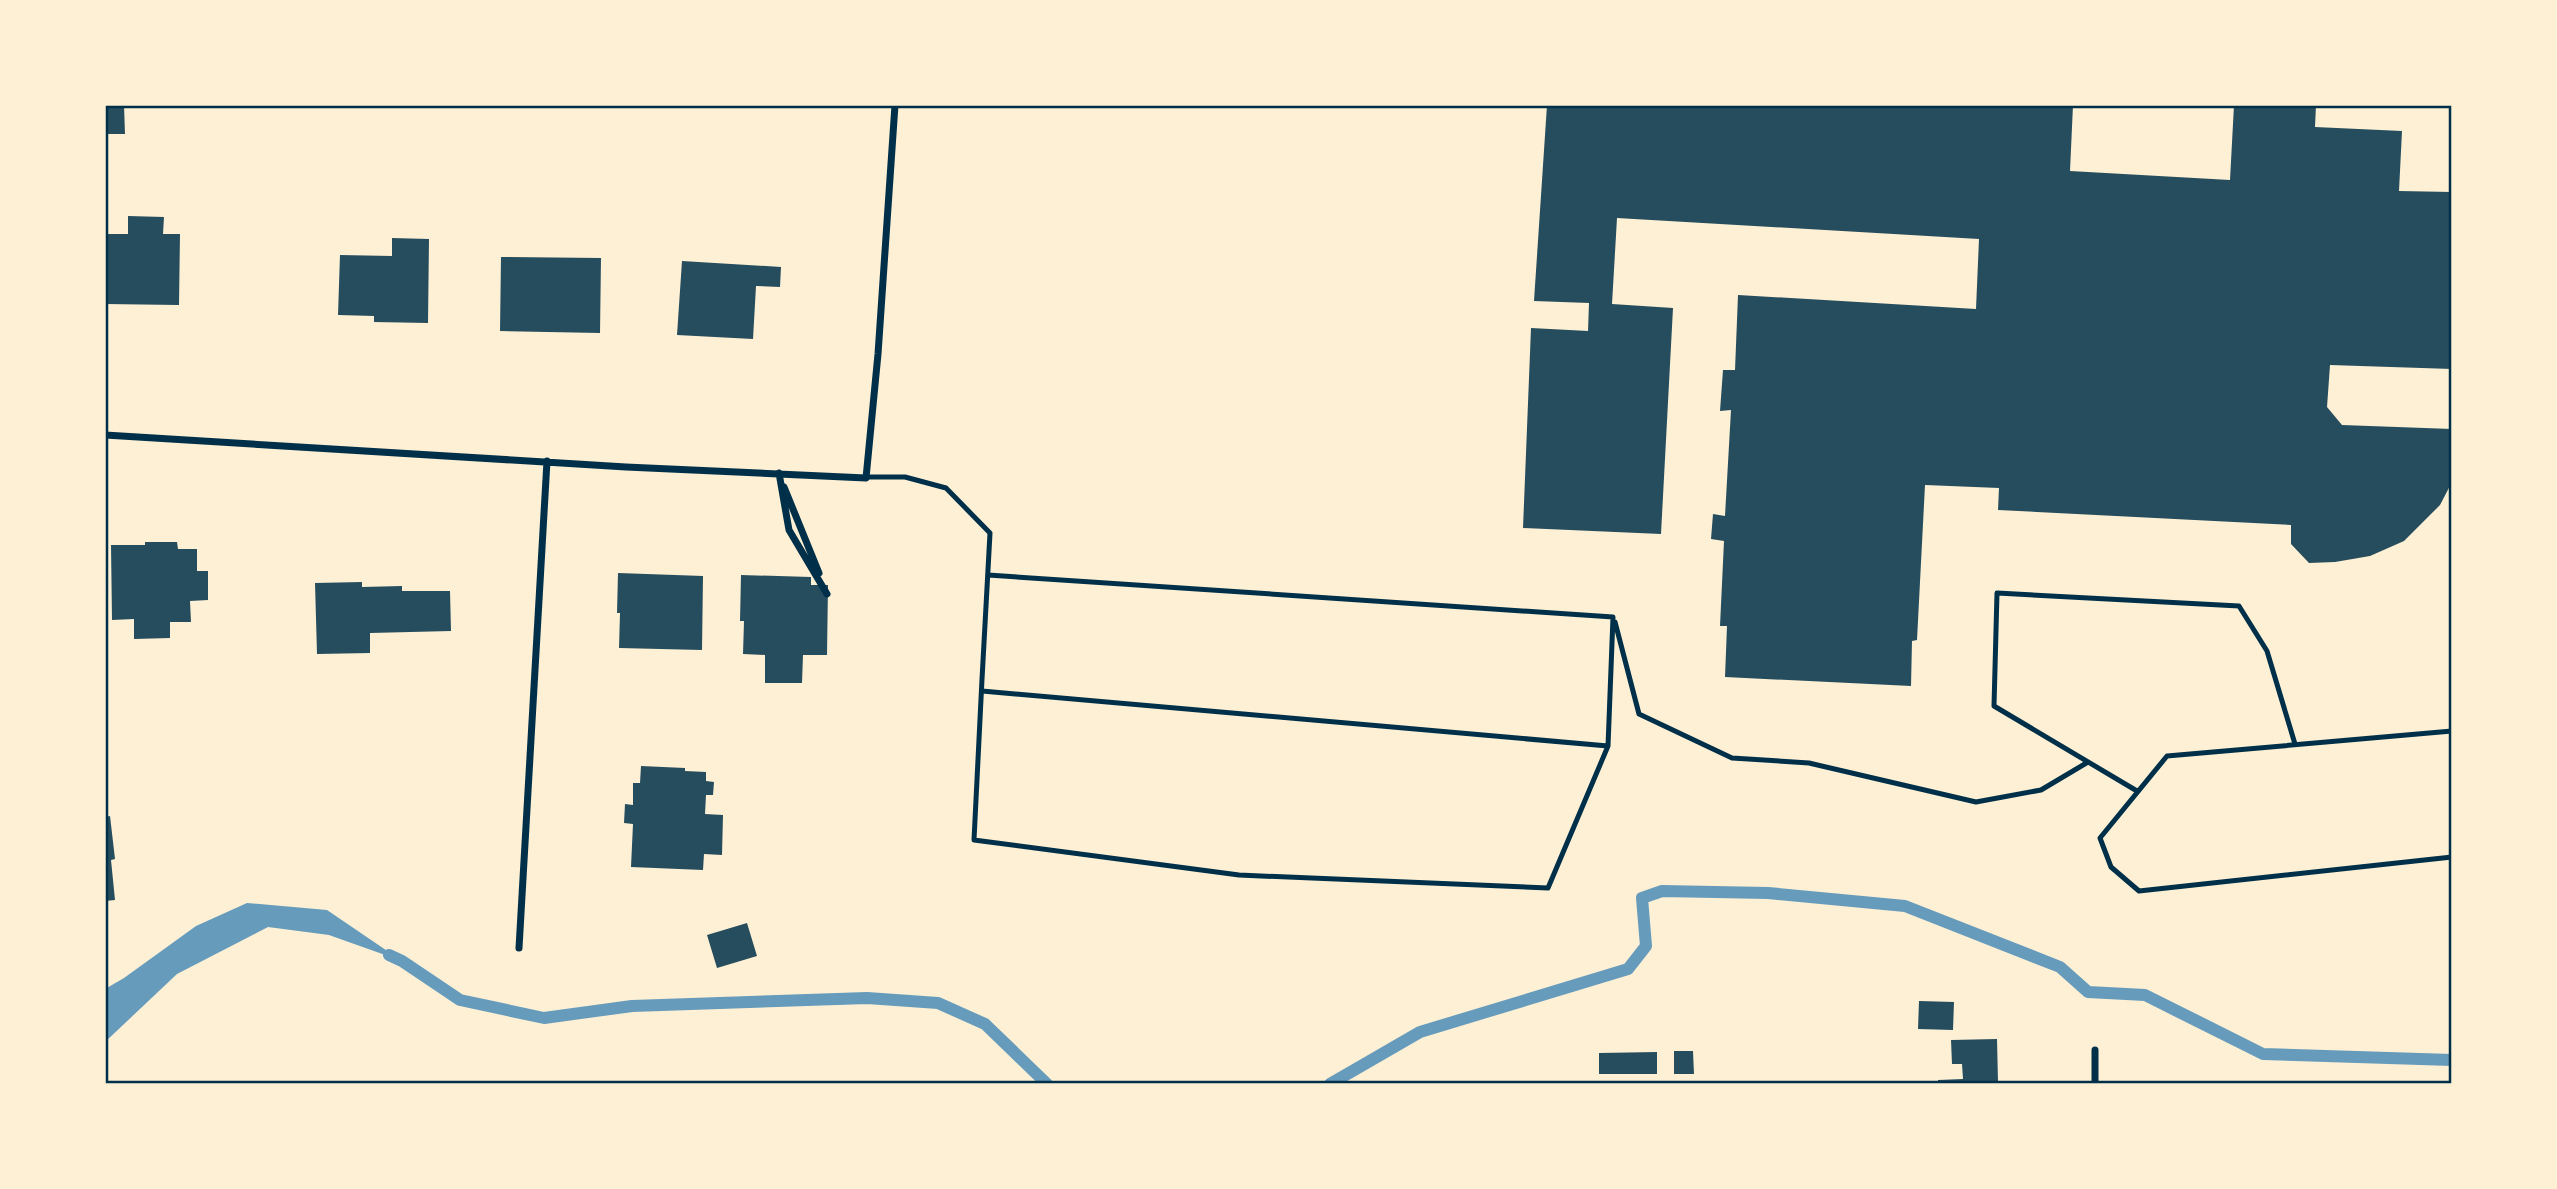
<svg xmlns="http://www.w3.org/2000/svg" width="2557" height="1189" font-family="Georgia,serif">
<rect width="100%" height="100%" fill="#fdf0d5"/>
<path fill="#669bbc" d="M247,903L327,910L402,961L329,935L268,927L177,974L105,1042V989L124,978L196,926Z"/>
<g fill="none" stroke-linecap="round" stroke-linejoin="round">
<path stroke="#669bbc" stroke-width="12" d="M389,955L402,961L460,1000L544,1018L632,1006L867,998L938,1003L985,1024L1047,1084
M1330,1084L1420,1032L1628,969L1646,946L1642,898L1662,891L1768,893L1905,906L2060,967L2088,992L2145,995L2263,1054L2452,1060"/>
</g>
<path fill="#264d5e" d="M105,105H124L125,134H105Z
M1547,105H2073L2070,171L2230,180L2234,105H2316L2315,127L2402,131L2399,191L2452,192V369L2330,365L2327,407L2342,425L2452,429V482L2440,505L2404,541L2370,556L2335,562L2309,563L2291,544V525L1998,510L1999,488L1925,485L1917,640L1912,641L1911,686L1725,677L1727,626H1720L1724,541L1711,539L1713,514L1725,516L1731,410L1720,411L1723,370H1735L1738,295L1976,309L1979,239L1617,218L1612,304L1673,308L1661,534L1523,528L1531,328L1588,331L1589,303L1534,301Z
M128,216L164,217L163,234H180L179,305L105,304V234H128Z
M392,238L429,239L428,323L374,322V316L338,315L340,255L392,256Z
M501,257L601,258L600,333L500,331Z
M682,261L781,267L780,287L756,286L753,339L677,335Z
M145,542H177L178,549H197V571H208V600L190,601L191,622H170V638L134,639V619L112,620L111,545H145Z
M618,573L703,576L702,650L619,648L620,613H617Z
M741,575L811,577V585H828L827,655H803L802,683H765V655L743,654L744,621H740Z
M362,582V587L402,586V591H450L451,631L370,633V653L317,654L315,583Z
M641,766L685,768V771L706,772V781L714,782L713,795H706L705,814L723,815L722,855L704,854L703,870L631,867L633,824L624,823L625,804L633,805V783H640Z
M110,816L115,859L111,860L115,900L105,901V817Z
M747,923L757,956L717,968L707,935Z
M1919,1001L1954,1002L1953,1030L1918,1029Z
M1997,1039L1998,1082L1938,1084V1080L1963,1079L1962,1064H1952L1951,1040Z
M1674,1051H1693L1694,1074H1674Z
M1657,1052V1074H1599V1053Z"/>
<g fill="none" stroke-linecap="round" stroke-linejoin="round">
<path stroke="#003049" stroke-width="5" d="M866,477H905L946,488L990,533C984,635 979,738 974,840L1239,875L1548,888L1608,746L1613,617L988,575
M1615,622L1639,714L1732,758L1809,763L1976,802L2041,790L2088,762
M982,691L1608,746
M2452,731L2167,756L2100,838L2111,867L2139,891L2452,857
M2137,791L1994,706L1997,593L2239,606L2267,651L2295,744"/>
<path stroke="#003049" stroke-width="7" d="M105,435L626,467L866,478L878,354L895,105
M779,473L789,530L827,594
M784,487L819,573
M519,948L547,461
M2095,1050V1084"/>
</g>
<rect width="2557" height="1189" fill="none" stroke="#fdf0d5" stroke-width="214"/>
<rect x="107" y="107" width="2343" height="975" fill="none" stroke="#003049" stroke-width="2.5"/>
</svg>
